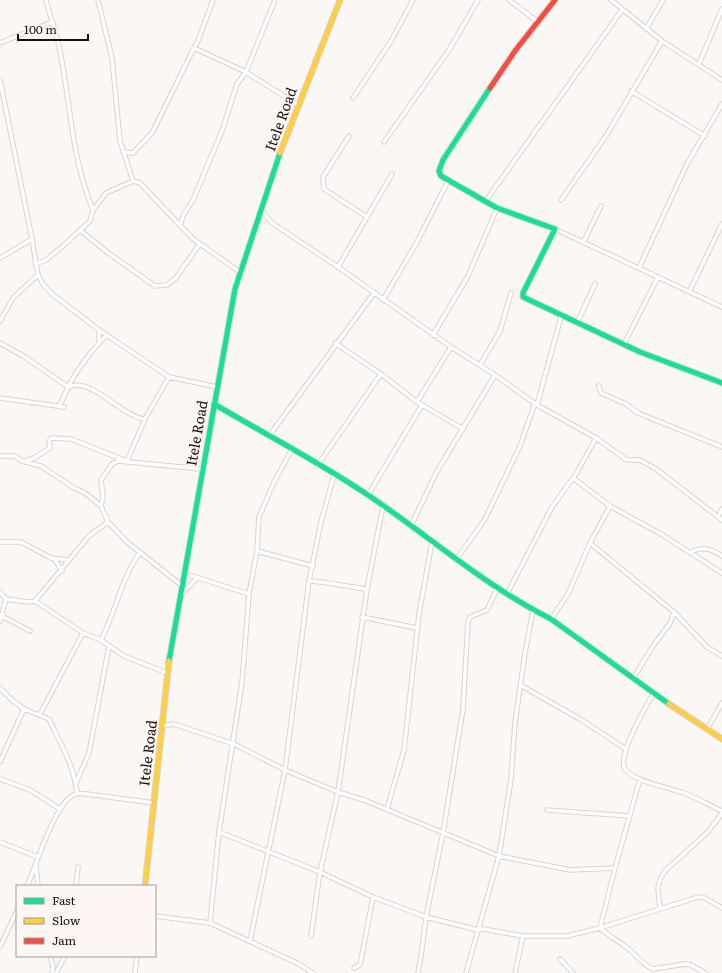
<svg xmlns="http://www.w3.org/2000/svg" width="722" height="973" font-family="Literata,serif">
<rect width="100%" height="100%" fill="#fbf7f5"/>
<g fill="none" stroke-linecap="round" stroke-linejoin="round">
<g stroke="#d7d3d1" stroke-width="5.5">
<path id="street" d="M46,0C50,17 57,33 60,51C71,107 71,156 93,210
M98,0L112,58L120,141L133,181
M213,0L198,41L194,48L246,72L298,105
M509,0L537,21
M611,0L662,41L722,80
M646,29L663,0
M0,43L52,22
M699,64L722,9
M0,80L32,239L38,275L43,284L52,294L99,330L169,377L217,387
M631,91L705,136
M353,98L391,41L413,0
M349,136L323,177L324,189L367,217
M384,142L449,50L478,0
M123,152L133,153L152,133L194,48
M561,200L606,136L662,41
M485,202L622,10
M261,210L272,223L338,267L451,347L495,375L537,405L596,438L627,460H640L656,469L722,520
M180,225L184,214L193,200L222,131L237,84L246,72L275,0
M555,229L722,307
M80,230L107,252L155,286L167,285L176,278L199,245
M583,243L601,206
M0,258L32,239
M35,264L46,260L63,246L90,221L93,210L106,193L133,181L140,183L193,239L240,272
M338,267L392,174
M639,268L687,164L722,104
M690,290L722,224
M383,300L417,242L448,181
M0,321L13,298L38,275
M577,323L595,284
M433,335L468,276L497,208
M0,343L25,357L68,387
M99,343V330
M335,343L381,374L417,402L463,429
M624,344L658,277
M480,365L500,331L511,293
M599,386L601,393L626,404L638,413L722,447
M69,387C91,376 123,418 145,419
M0,398L64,407
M417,402L451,347
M537,405L561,317
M58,406C64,401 64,394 68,387C76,371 94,347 107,335
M269,436L374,293
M0,456H15L22,461L41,466L74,488L85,493L101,506L108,522L127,542L181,585
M26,461L34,458L50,448L49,442L51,438L71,439L124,460
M127,461L145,419L169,377
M317,466L381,374
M573,478L610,506L661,534L722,573
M368,495L422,405
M101,506L103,496L101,480L112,464L118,461L202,469
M718,517L722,509
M411,526L436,473L495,375
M0,542H21L51,558L69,560
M590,543L674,612L707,647L722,656
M257,551L313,566
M691,552C703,546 712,549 722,556
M55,560L62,571
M456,560L485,519L520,446L535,403
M183,573L249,594
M309,581C329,582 347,587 367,589
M0,592L6,599
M507,594L552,507L576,474L596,438
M180,596L197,578
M35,601L83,633L101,640L124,656L167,673
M2,616L30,631
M362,617L417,628
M551,619L568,594L590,543L610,506
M0,621L6,599L28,602L35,601L89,536L108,522
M101,640C117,609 120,581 140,552
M634,677L653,646L670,623L674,612
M522,686L580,719L626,749
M0,688L12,700L24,709L49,719C60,743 75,767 77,794
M654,692C646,706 619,752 624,767C627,780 671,788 684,793C697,798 709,805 722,811
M40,714L83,633
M163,726L174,724L234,744L285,770L338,792L364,800L499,856L570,870L615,868
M707,729L722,703
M0,762L24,709
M0,779L30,790L60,809
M76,783L89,753L109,646
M387,809L404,750L419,614L432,542
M547,810L629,816
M219,832L320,872L373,897L426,917L478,930L483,929L523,936H567L600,928L698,897L705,898L722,908
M0,842L38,857
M36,866L38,886
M27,886C36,867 56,797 77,794C80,793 84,794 87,794L154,803
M76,886L78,867
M660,909L658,888L660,879L666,870L708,832L722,813
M155,916L210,923L297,963L313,973
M210,923L219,832L242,682L249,594L257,551L259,517L274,482L291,451
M600,928L615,868L640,779
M600,928C609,936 617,940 626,947C636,954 641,964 653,969L685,964L691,965L705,973
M311,936L320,872L338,792L367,589L383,506
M250,941L285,770L309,581L321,522L334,475
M0,947L17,911
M50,956L53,966L52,973
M560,959L573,973
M354,968L360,965L373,897
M56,973L65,956
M135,973L137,956
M418,973L421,956L426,917L443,833L463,709L468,621L470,617L487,610L498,587
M466,973L499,856L511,779L515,723L525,653L533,610
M515,973L523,936"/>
</g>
<g stroke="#d7d3d1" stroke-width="7">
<path id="fast" d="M490,88L443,160L439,171L441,176L497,208L555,229L523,293V297L640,352L722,383
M214,404C265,434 319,462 368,495C429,536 485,586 551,619L669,704
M169,661L235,289L280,153"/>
</g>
<g stroke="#d7d3d1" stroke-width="7">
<path id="slow" d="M280,153L340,0
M669,704L722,739
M145,886L169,661"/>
</g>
<g stroke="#d7d3d1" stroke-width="7">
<path id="jam" d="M490,88L515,51L555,0"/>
</g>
<use href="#street" stroke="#fefefe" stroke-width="3.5"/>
<use href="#fast" stroke="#16e098" stroke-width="5"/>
<use href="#slow" stroke="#ffcf43" stroke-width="5"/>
<use href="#jam" stroke="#f24e42" stroke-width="5"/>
</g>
<g text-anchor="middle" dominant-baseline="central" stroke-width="4" stroke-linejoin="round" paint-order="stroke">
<g font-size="14" fill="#171210" stroke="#fef6f2">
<text transform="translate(280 119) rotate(-70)">Itele Road</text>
<text transform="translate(196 433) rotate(-80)">Itele Road</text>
<text transform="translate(147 753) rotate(-83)">Itele Road</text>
</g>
</g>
<rect x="16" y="885" width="140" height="72" fill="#fef6f2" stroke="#a29b98"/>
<rect x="24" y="898" width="20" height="6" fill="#16e098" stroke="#a29b98"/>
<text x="52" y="905" font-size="12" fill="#171210">Fast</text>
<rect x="24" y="918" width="20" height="6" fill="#ffcf43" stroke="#a29b98"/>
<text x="52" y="925" font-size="12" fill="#171210">Slow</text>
<rect x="24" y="938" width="20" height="6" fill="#f24e42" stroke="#a29b98"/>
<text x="52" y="945" font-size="12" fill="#171210">Jam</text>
<path d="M18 34v6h70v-6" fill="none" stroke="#171210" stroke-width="2"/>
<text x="24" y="34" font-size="12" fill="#171210" stroke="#fef6f2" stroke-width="3" paint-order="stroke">100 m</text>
</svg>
